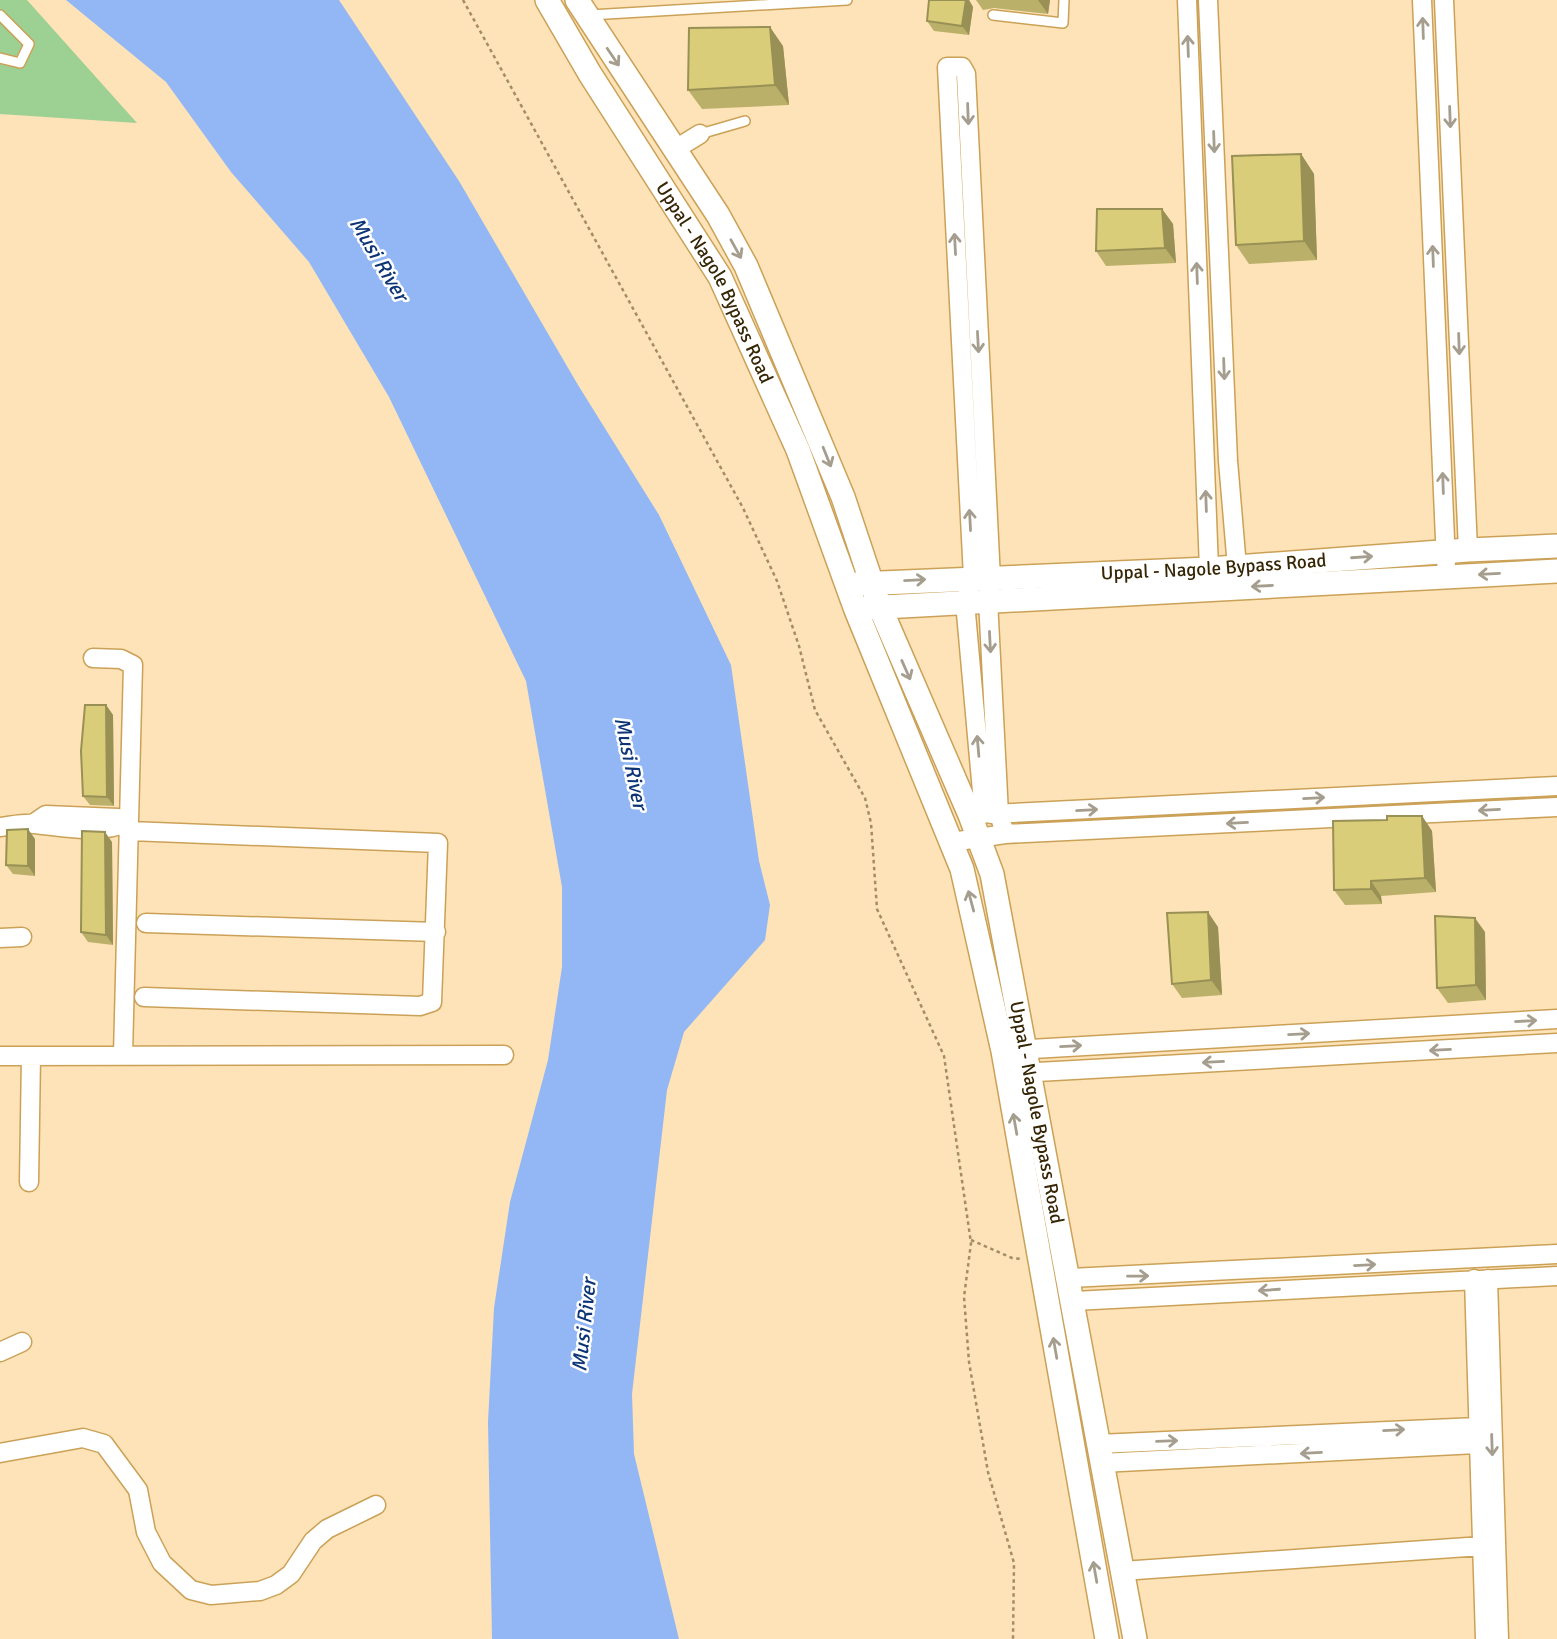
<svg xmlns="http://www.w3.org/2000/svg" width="1557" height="1639" font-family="Signika,sans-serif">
<rect width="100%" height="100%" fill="#fde3b7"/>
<path fill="#9dd193" d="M0,0H27L137,123L0,114Z"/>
<path fill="#92b7f4" d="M66,0H339L459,181L578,385L659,515L731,665L759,861L770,905L765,940L684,1032L667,1090L632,1394L634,1454L679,1639H492L488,1422L494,1308L510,1202L548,1060L562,967V887L526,681L389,397L309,262L231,172L166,82Z"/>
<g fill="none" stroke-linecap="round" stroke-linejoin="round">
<g stroke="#cba157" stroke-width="12">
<path id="service" d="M0,15L29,44L20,63L0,58
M590,15L847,0
M993,15L1063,23L1064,0
M700,134L745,121"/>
</g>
<g stroke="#cba157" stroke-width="21">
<path id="minor" d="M1187,0L1209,569
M1208,0L1228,461L1237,567
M1422,0L1446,563
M1444,0L1468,550
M674,150L700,134
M93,658L121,659L133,665L123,1055
M984,814L965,602L973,577L947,67H962L966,74L991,579L988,600L999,814L1005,834
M991,814L1557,786
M33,824L46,815L118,818
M0,827C10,826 23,823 34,824C64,827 100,835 128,822
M130,831L438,843L432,1002L420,1006L144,997
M952,842L1005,834L1557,807
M146,923L436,932
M0,938L22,937
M1014,1050L1557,1019
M0,1056L504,1055
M1019,1073L1557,1043
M29,1182L31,1056
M1070,1278L1557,1254
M1474,1279L1485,1639
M1488,1279L1499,1639
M1074,1301L1557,1276
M0,1352L22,1342
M1098,1444L1477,1427
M0,1453L83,1438L104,1444L138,1490L146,1532L162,1563L191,1590L211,1595L260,1591L276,1585L291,1574L313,1541L327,1529L376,1505
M1101,1463L1477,1444
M1122,1571L1482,1546"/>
</g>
<g stroke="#cba157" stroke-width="26">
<g id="tertiary">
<path id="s1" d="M547,0L590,74L720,277L798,450L856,610L962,869L1003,1051L1107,1639"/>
<path id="s2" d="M577,0L718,215L746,266L843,497L879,605L970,815L992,874L1135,1639"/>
<path id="s3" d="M857,584L1209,569L1468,550L1557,546"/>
<path d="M865,608L1557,571"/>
</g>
</g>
<path stroke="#a28d66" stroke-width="2.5" stroke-dasharray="3.5 3.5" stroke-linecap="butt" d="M463,0L743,508L777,581L799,646L815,710L865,798L871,823L877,909L944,1056L971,1243L964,1297L969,1362L988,1472L1014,1563L1013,1639
M971,1240L1012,1258L1022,1259"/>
<use href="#service" stroke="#fff" stroke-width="9"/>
<use href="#minor" stroke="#fff" stroke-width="18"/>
<use href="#tertiary" stroke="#fff" stroke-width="23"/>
</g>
<path fill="#bbb069" d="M929,0H969L973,7L969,35L934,31L927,21Z
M976,0H1050L1048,14L994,8L983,10Z
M783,46L789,105L702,109L688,90Z
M1301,154L1314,174L1317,260L1249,264L1236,245Z
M1162,209L1173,224L1176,263L1106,266L1096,251Z
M106,705L113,715L114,806L90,805L83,796Z
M1422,816L1432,831L1436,892L1381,896L1382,904L1345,905L1334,890L1387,820Z
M35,839V876L13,874L6,865Z
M112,842L113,945L88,942L81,932Z
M1218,927L1222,995L1182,998L1172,984Z
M1485,932L1486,1000L1448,1003L1437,988Z"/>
<path fill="#999055" d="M966,0H969L973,7L969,35L962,26Z
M1038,0H1050L1048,14Z
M770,27L783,46L789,105L775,85Z
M1301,154L1314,174L1317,260L1304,241Z
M1162,209L1173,224L1176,263L1165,248Z
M106,705L113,715L114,806L107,797Z
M1422,816L1432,831L1436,892L1425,878Z
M28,829L35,839V876L28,866Z
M105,832L112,842L113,945L106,935Z
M1371,881L1381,896L1382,904L1371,889Z
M1208,912L1218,927L1222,995L1211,980Z
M1475,918L1485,932L1486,1000L1476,985Z"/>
<path fill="#dacd7a" stroke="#999055" stroke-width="2" d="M929,0H966L962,26L927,21Z
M770,27L775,85L688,90L689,28Z
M1301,154L1304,241L1236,245L1232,156Z
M1097,209H1162L1165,248L1096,251Z
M85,705H106L107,797L83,796L81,751Z
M1387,816H1422L1425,878L1371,881V889L1334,890L1333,821L1387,820Z
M28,829V866L6,865L7,830Z
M82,831L105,832L106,935L81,932Z
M1208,912L1211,980L1172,984L1167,913Z
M1435,916L1475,918L1476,985L1437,988Z"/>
<defs><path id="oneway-shaft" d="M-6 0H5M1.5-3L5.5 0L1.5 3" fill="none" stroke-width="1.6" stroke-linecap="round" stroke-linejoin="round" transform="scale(1.75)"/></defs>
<g stroke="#a59d8e">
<use href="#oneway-shaft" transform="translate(1423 28) rotate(-92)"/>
<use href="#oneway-shaft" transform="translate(1188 46) rotate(-92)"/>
<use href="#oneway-shaft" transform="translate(613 57) rotate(56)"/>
<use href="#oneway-shaft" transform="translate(968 114) rotate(88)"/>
<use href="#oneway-shaft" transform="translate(1450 117) rotate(88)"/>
<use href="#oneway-shaft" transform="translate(1214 142) rotate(88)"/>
<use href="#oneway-shaft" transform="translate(955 244) rotate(-93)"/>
<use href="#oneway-shaft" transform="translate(736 249) rotate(61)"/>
<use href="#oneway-shaft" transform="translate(1433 256) rotate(-92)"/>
<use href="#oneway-shaft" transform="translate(1197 273) rotate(-92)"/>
<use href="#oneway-shaft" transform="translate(978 342) rotate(87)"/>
<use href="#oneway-shaft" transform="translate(1459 344) rotate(88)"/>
<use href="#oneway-shaft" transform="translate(1224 369) rotate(88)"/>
<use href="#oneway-shaft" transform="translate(827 457) rotate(68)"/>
<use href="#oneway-shaft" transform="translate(1443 483) rotate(-92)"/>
<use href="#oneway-shaft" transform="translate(1206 501) rotate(-92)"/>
<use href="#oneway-shaft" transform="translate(970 520) rotate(-93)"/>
<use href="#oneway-shaft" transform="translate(1362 557) rotate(-4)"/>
<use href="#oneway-shaft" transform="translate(1489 574) rotate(177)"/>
<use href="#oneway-shaft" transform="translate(915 580) rotate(-3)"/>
<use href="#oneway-shaft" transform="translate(1262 586) rotate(177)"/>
<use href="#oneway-shaft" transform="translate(990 642) rotate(87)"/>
<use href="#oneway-shaft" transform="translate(906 670) rotate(66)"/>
<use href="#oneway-shaft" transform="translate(978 746) rotate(-95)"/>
<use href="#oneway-shaft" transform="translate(1314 798) rotate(-3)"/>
<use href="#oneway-shaft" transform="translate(1087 810) rotate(-3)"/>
<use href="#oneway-shaft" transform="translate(1489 810) rotate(177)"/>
<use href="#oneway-shaft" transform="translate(1237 823) rotate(177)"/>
<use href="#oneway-shaft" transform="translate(971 901) rotate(-105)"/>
<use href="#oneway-shaft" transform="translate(1526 1021) rotate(-3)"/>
<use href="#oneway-shaft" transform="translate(1299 1034) rotate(-3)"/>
<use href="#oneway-shaft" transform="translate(1071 1046) rotate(-3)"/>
<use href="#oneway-shaft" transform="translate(1440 1050) rotate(177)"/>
<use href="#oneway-shaft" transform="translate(1213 1062) rotate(177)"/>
<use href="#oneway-shaft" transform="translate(1015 1124) rotate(-100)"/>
<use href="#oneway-shaft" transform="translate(1365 1265) rotate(-3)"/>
<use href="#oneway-shaft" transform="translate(1138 1276) rotate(-1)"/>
<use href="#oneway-shaft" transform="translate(1269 1290) rotate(176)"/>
<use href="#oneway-shaft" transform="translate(1055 1348) rotate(-100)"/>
<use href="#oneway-shaft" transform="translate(1394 1430) rotate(-3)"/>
<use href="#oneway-shaft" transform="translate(1167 1441) rotate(-2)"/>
<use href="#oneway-shaft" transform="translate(1492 1445) rotate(88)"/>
<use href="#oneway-shaft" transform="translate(1311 1453) rotate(177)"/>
<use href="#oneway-shaft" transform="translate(1095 1572) rotate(-100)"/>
</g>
<g text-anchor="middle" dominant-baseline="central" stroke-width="5" stroke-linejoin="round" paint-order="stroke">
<g font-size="19" fill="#362605" stroke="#fff">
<text stroke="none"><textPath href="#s1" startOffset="329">Uppal - Nagole Bypass Road</textPath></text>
<text stroke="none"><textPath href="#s3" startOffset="357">Uppal - Nagole Bypass Road</textPath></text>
<text stroke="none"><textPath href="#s2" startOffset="1214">Uppal - Nagole Bypass Road</textPath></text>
</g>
<g font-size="21" font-style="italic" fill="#0c3476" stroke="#fff">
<text transform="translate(379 259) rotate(59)">Musi River</text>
<text transform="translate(631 763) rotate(78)">Musi River</text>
<text transform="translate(584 1325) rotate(-84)">Musi River</text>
</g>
</g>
</svg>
